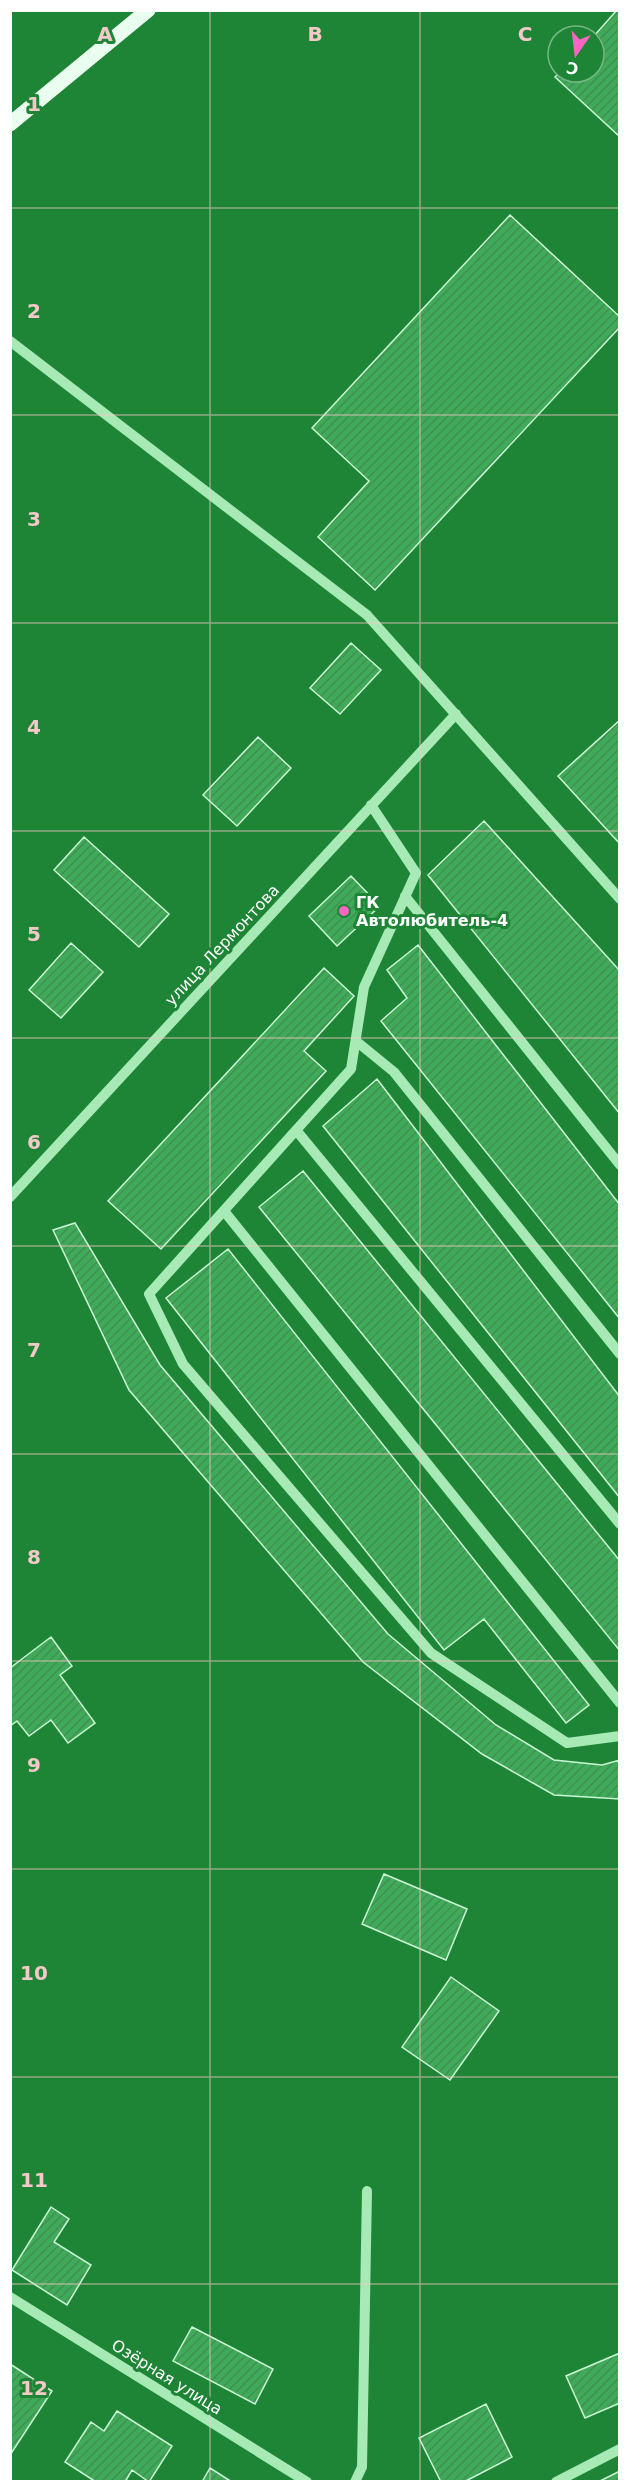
<svg xmlns="http://www.w3.org/2000/svg" width="630" height="2492" font-family="'DejaVu Sans',sans-serif">
<defs>
<pattern id="building-hatch" width="6" height="6" patternUnits="userSpaceOnUse" patternTransform="scale(1.5)"><rect width="6" height="6" fill="#3faa57"/><path d="M-1 1l2-2M0 6l6-6M5 7l2-2" fill="none" stroke="#438e54"/></pattern>
</defs>
<rect width="100%" height="100%" fill="#1e8536"/>
<path fill="url(#building-hatch)" stroke="#cbf8d5" stroke-width="1.5" d="M617,10H620L619,136L555,77L560,72H594V36Z
M510,215L620,317V327L375,590L318,537L369,481L312,428Z
M351,643L381,670L340,714L310,688Z
M620,720V844L558,776Z
M258,737L291,768L237,826L203,795Z
M484,821L620,971V1114L428,875Z
M84,837L169,914L139,947L54,870Z
M351,876L380,906L337,946L309,916Z
M71,943L103,972L61,1018L29,990Z
M418,945L620,1205V1319L381,1021L407,998L387,970Z
M324,968L354,996L304,1051L326,1071L161,1249L108,1201Z
M377,1079L620,1397V1498L323,1126Z
M303,1171L620,1561V1651L259,1207Z
M75,1223L160,1365L388,1634L496,1725L554,1760L602,1765L620,1760V1799L554,1795L482,1754L363,1662L129,1390L53,1230Z
M228,1249L589,1705L566,1723L484,1619L444,1650L166,1298Z
M51,1637L72,1666L60,1675L95,1723L68,1743L51,1720L29,1736L17,1721L10,1726V1668Z
M384,1874L467,1909L446,1960L362,1924Z
M451,1977L499,2011L450,2080L402,2047Z
M51,2207L69,2219L54,2242L91,2265L67,2305L12,2270Z
M192,2327L273,2369L255,2404L173,2361Z
M620,2353V2403L585,2418L566,2376Z
M10,2364L52,2391L12,2452L10,2450Z
M486,2404L512,2457L464,2482H441L419,2438Z
M117,2411L172,2446L149,2482L132,2470L125,2482H96L65,2462L91,2422L104,2431Z
M210,2468L232,2482H202Z
M620,2471V2482H598Z"/>
<g fill="none" stroke-linecap="round" stroke-linejoin="round">
<path stroke="#a7eab5" stroke-width="10" d="M10,341L367,615L620,899
M371,805L416,873L364,987L351,1069L149,1294L183,1364L431,1653L567,1743L620,1736
M405,896L620,1165
M356,1041L394,1072L620,1354
M296,1130L620,1524
M10,1197L456,714
M224,1211L620,1703
M10,2297L307,2482
M355,2482L362,2467L367,2191
M556,2482L620,2449"/>
<path stroke="#eafef0" stroke-width="15" d="M10,124L148,10"/>
</g>
<path fill="none" stroke="#f5c9c9" stroke-width="1.5" stroke-opacity="0.55" d="M210,10V2482M420,10V2482M10,208H620M10,415H620M10,623H620M10,831H620M10,1038H620M10,1246H620M10,1454H620M10,1661H620M10,1869H620M10,2077H620M10,2284H620"/>
<circle fill="#f966c1" stroke="#1e8536" stroke-width="2" cx="344" cy="911" r="6"/>
<g text-anchor="middle" dominant-baseline="central" stroke-width="6" stroke-linejoin="round" paint-order="stroke">
<g font-size="16" font-weight="bold" fill="#fff" stroke="#1e8536" text-anchor="start">
<text x="356" y="902">ГК<tspan x="356" dy="18">Автолюбитель-4</tspan></text>
</g>
<g font-size="16" fill="#fff" stroke="#1e8536">
<text transform="translate(222 945) rotate(-47)">улица Лермонтова</text>
<text transform="translate(167 2377) rotate(32)">Озёрная улица</text>
</g>
</g>
<g font-size="20" text-anchor="middle" font-weight="bold" fill="#f5c9c9" stroke="#1e8536" stroke-width="6" stroke-linejoin="round" paint-order="stroke">
<text x="105" y="41">A</text>
<text x="315" y="41">B</text>
<text x="525" y="41">C</text>
<text x="34" y="111">1</text>
<text x="34" y="318">2</text>
<text x="34" y="526">3</text>
<text x="34" y="734">4</text>
<text x="34" y="941">5</text>
<text x="34" y="1149">6</text>
<text x="34" y="1357">7</text>
<text x="34" y="1564">8</text>
<text x="34" y="1772">9</text>
<text x="34" y="1980">10</text>
<text x="34" y="2187">11</text>
<text x="34" y="2395">12</text>
</g>
<rect width="630" height="2492" fill="none" stroke="#ffffff" stroke-width="24"/>
<g transform="translate(576 54) rotate(194)"><circle r="28" fill="#1e8536" stroke="#78b686" stroke-width="1.5"/>
<path d="M0-4.5L10 22L0 15L-10 22Z" fill="#f966c1"/>
<text y="-9" font-size="16" font-weight="bold" text-anchor="middle" fill="#ffffff">С</text>
</g>
</svg>
